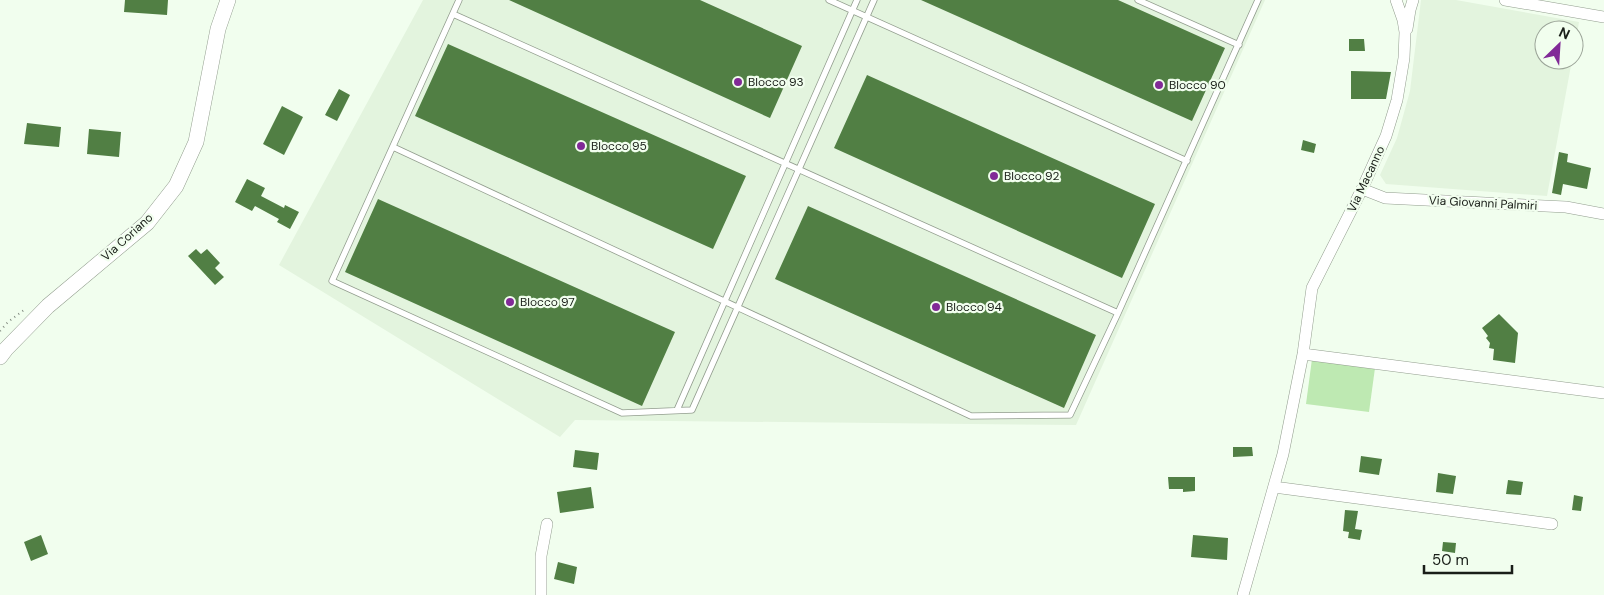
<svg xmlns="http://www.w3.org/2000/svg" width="1604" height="595" font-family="'DM Sans',sans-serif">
<rect width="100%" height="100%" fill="#f1feee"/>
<path fill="#e3f4de" d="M423,0H1265L1076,425L575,420L560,437L279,265Z
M1421,0H1456L1579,22L1574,52V30H1544V60H1572L1547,196L1386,184L1380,175L1397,138L1410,91Z"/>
<path fill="#bee9b2" d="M1312,359L1375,368L1369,412L1306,404Z"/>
<path fill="#517f44" d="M125,0H168L167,15L124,12Z
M509,0H700L802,46L770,118Z
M921,0H1118L1225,48L1192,121Z
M1349,39H1364L1365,51H1349Z
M448,44L746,176L713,249L415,116Z
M1351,71L1391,72L1386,99H1351Z
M867,75L1155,204L1122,278L834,148Z
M339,89L350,95L337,121L325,115Z
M282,106L303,117L284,155L263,144Z
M27,123L61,127L59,147L24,144Z
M89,129L121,132L119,157L87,154Z
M1303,140L1316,144L1314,153L1301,150Z
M1559,152L1568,154L1567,162L1591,168L1587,189L1563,184L1561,195L1552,193Z
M247,179L265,188L261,196L284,208L285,205L299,212L290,229L277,222L279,219L255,206L252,211L235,202Z
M378,199L675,332L642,406L345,272Z
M808,206L1096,335L1064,408L775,279Z
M196,249L201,254L207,249L220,263L215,268L224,277L215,285L188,256Z
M1499,314L1518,333L1515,363L1493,360L1494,349L1489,348L1490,343L1486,338L1488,336L1482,328Z
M1233,447H1252L1253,456L1233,457Z
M575,450L599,453L597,470L573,467Z
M1361,456L1382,459L1379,475L1359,472Z
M1438,473L1456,476L1453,494L1436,492Z
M1168,477H1195V491L1183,492V489H1169Z
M1508,480L1523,482L1521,495L1506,494Z
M591,487L594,508L560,513L557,492Z
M1574,495L1583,497L1581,511L1572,510Z
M1345,510L1358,511L1355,529L1362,530L1360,540L1348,538L1349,532L1343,531Z
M41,535L48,554L31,561L24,542Z
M1193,535L1228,538L1227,560L1191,557Z
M1443,542L1456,543L1455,553L1442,551Z
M558,562L577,567L574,584L554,579Z"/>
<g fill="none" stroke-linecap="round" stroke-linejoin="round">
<g stroke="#929d8e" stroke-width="7">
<path id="service" d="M459,0L332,281L622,413L692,410L874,0
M829,0L1187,161
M1138,0L1239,45
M453,14L1118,313
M393,147L971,416L1070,415L1118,313L1258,0
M677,410L857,0"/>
</g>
<g stroke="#929d8e" stroke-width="12">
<path id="minor" d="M1505,0L1604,17
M1407,29L1410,10L1413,0
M1362,189L1385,198L1566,207L1604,214
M1303,354L1604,393
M1274,487L1552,524
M541,595V556L547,524
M1243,595L1283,454L1303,354L1312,288L1362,189L1386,136L1397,100L1404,58L1405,32L1403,20L1396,0"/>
</g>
<g stroke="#929d8e" stroke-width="16">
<path id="secondary" d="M0,357L6,349L48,306L147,223L176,186L196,142L218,29L228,0"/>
</g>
<path stroke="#858e83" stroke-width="2" stroke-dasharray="1 4" stroke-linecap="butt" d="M0,331L8,322L24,310"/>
<use href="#service" stroke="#fff" stroke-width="5.5"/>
<use href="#minor" stroke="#fff" stroke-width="11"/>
<use href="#secondary" stroke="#fff" stroke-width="15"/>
</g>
<g fill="#812a97" stroke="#f1feee" stroke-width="2">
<circle cx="738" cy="82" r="5"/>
<circle cx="1159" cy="85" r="5"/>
<circle cx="581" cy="146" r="5"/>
<circle cx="994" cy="176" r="5"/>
<circle cx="510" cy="302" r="5"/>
<circle cx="936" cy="307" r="5"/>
</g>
<g text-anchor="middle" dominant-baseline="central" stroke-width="4.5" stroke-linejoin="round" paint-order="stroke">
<g font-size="12" fill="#191e18" stroke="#f1feee" text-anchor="start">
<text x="748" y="82">Blocco 93</text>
<text x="1169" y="85">Blocco 90</text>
<text x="591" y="146">Blocco 95</text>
<text x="1004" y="176">Blocco 92</text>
<text x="520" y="302">Blocco 97</text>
<text x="946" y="307">Blocco 94</text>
</g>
<g font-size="12" fill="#191e18" stroke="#f1feee">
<text transform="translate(1366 179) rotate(-65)">Via Macanno</text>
<text transform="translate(1483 203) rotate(3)">Via Giovanni Palmiri</text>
<text transform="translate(127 237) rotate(-42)">Via Coriano</text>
</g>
</g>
<g transform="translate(1559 45) rotate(25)"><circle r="24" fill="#f1feee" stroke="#9ba498"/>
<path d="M0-4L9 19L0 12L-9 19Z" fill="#812a97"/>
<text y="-8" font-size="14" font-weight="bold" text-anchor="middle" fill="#191e18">N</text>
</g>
<path d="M1424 565v8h88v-8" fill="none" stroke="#191e18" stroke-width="2.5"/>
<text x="1432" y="565" font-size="15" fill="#191e18" stroke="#f1feee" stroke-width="4" paint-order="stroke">50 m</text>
</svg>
